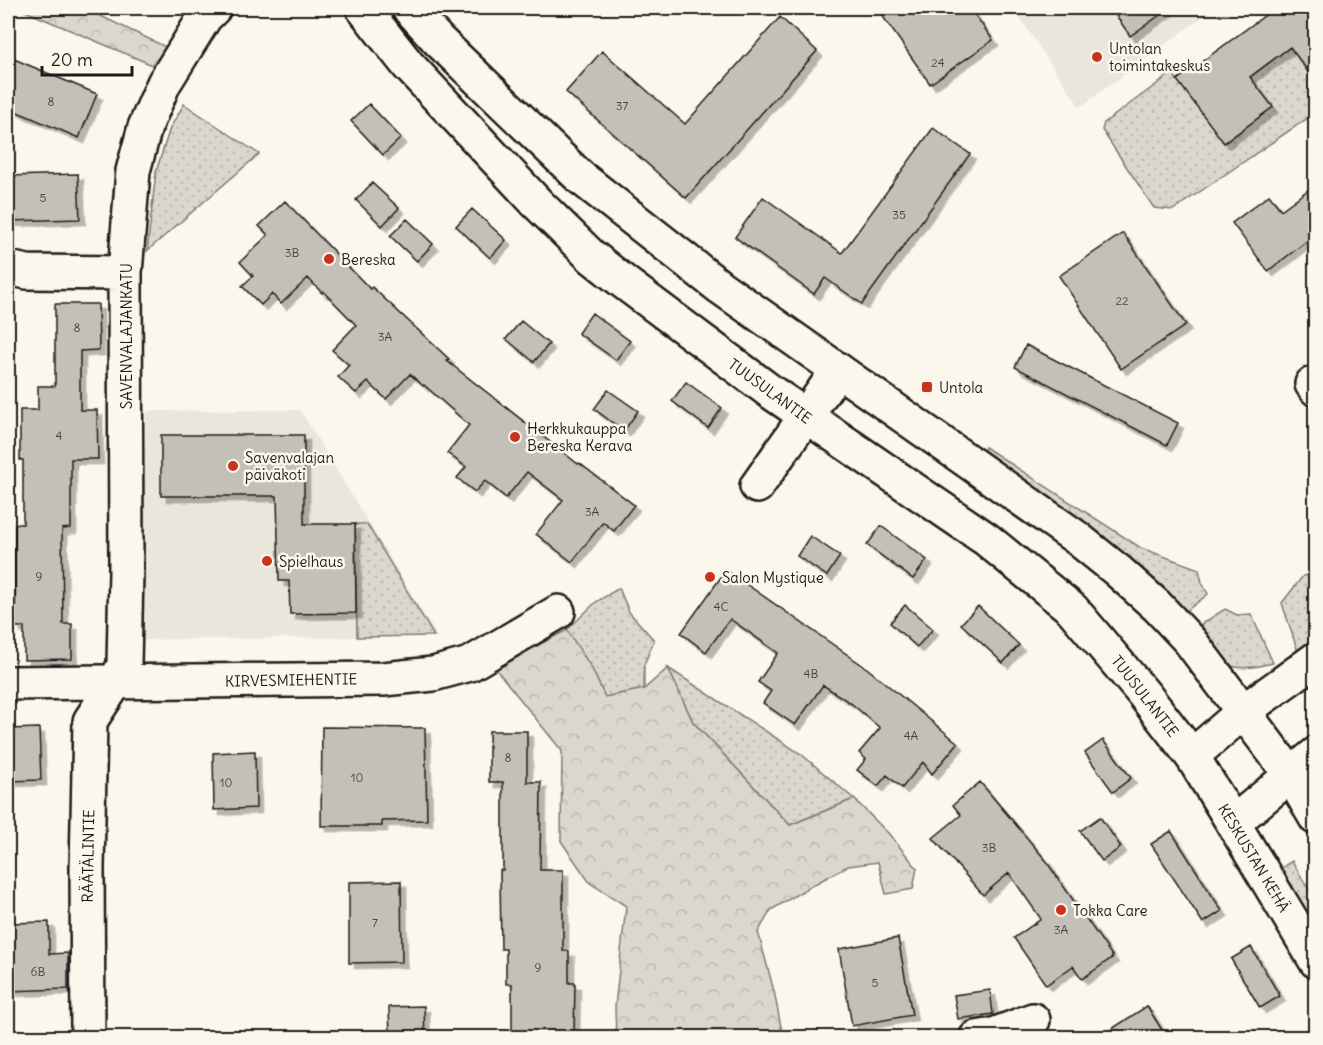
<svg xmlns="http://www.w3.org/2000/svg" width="1323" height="1045" font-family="Delius,sans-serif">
<defs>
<pattern id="grass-dots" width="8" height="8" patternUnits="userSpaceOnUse" patternTransform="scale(1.5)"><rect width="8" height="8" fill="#dad7ce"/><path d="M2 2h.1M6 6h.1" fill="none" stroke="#bab8b0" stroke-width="1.8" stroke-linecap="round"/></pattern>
<pattern id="forest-crowns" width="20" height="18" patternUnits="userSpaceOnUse" patternTransform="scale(1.5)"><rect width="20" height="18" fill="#dad7ce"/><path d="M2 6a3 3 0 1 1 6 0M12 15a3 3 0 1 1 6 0" fill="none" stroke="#bab8b0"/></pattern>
<filter id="shadow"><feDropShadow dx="5.5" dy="5.5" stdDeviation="0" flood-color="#0004"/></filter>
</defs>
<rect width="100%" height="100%" fill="#fbf7ec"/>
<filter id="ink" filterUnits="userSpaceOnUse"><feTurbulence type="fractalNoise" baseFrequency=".0167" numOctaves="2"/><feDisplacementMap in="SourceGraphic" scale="12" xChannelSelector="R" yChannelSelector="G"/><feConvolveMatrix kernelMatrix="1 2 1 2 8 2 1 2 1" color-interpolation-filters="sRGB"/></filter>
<g filter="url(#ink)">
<path fill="#eae6dc" d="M1013,8H1215L1080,107Z
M300,410L437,636L143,640L142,510L147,411Z"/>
<path fill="url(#grass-dots)" stroke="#7b7a75" stroke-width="1.5" d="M1290,47L1310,75L1315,72V113L1173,210L1154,208L1102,130L1104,123L1172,73L1225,143L1272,107L1250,77Z
M184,104L259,154L147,251L156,172L170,128Z
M985,447L1141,548L1199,569L1202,583L1208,594L1185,612L1139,567L1095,531L984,450Z
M355,524H367L434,636L357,637Z
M1315,574V641L1298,652L1282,603L1303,576Z
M619,588L629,612L654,640L644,665V689L605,697L591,667L565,641L567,630L596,602Z
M1225,609L1237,615L1251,614L1273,663C1260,666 1245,670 1231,666C1221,663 1202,637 1195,628Z
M668,668L801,754L854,799L790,825L693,722Z
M1292,861L1315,900V920L1313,922L1281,868Z"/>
<path fill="url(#forest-crowns)" stroke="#7b7a75" stroke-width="1.5" d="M18,8H84L170,49L157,67Z
M567,630L591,667L605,697L644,689L668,668L693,722L790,825L854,799L889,834L917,868L913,889L886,894L878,862L848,866L809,887L771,910L758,932L774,991L783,1037H616L615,1007L626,906L590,883L561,841L562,751L495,668Z"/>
<path fill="#c3c0b8" stroke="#1c1c1c" stroke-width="1.5" filter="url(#shadow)" d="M877,8H970L993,40L930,84Z
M1111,8H1170L1130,36Z
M1275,8H1316V82L1290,47L1250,77L1273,107L1224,143L1177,80Z
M780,17L817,51L686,198L566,92L602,51L685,124Z
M14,59L97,94L79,138L8,108V76Z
M369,104L401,138L383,155L351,121Z
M933,128L970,154L862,304L825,278L814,294L735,237L763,197L842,253Z
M78,174L80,219L8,221V176Z
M372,183L399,208L382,226L356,200Z
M1316,184V234L1268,271L1232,223L1269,195L1281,210Z
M285,201L370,289L372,287L449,359L447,361L578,464L579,463L634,505L614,531L603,522L572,562L536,534L563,500L527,472L506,498L485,481L475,492L457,478L466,467L447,453L469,425L424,385L423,386L410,374L386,399L368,382L356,393L338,377L349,365L332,350L356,325L323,291L322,293L308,278L281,304L272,294L261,305L242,286L253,276L240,262L268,235L259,226Z
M472,209L506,240L490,258L456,226Z
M407,219L433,244L417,261L390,236Z
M1123,233L1186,325L1121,369L1059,276Z
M55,304H98L99,350L80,351V410H97L98,459H71V528L62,529L63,624H72V659L24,660V627H15V524H23V460H20V410H38V386H55Z
M592,313L630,341L616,360L578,333Z
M521,321L549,344L534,362L506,339Z
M1026,345L1178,423L1167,445L1015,367Z
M686,382L722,408L708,428L672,401Z
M608,390L638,411L624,431L594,409Z
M161,435H304V524H355L356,613L290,614L289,581H279L277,496H161Z
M881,526L927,560L913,579L867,545Z
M810,536L840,556L827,576L797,556Z
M726,570L868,669L958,743L932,774L923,762L902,788L887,775L878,786L857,770L866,759L859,753L880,728L852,704L823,685L795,725L763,703L771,691L758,682L778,653L730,619L706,652L681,633Z
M905,605L933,629L917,647L890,623Z
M978,606L1019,645L1003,663L961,624Z
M322,727L425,728L427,820L382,821V826H321Z
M39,728L41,780L8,781V729Z
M489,731H527V782H541L540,870H563V951H569V983H575L574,1038H512V984H506V949H501L500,870H503V782H489Z
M1103,740L1131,778L1113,792L1085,753Z
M255,751L256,808L214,810L213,753Z
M980,782L1049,864H1048L1113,957L1082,979L1073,966L1046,985L1014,938L1041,919L1009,873L983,895L933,838L961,815L953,805Z
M1100,817L1121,847L1102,861L1080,831Z
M1171,831L1222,911L1203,923L1151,844Z
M401,881L402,962L349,963V882Z
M49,922V954L68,953V989L8,991V923Z
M898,938L912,1015L852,1026L839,949Z
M1251,947L1280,996L1260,1008L1231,959Z
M990,990L993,1014L958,1019L954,995Z
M424,1006L425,1038H390L389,1007Z
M1147,1006L1167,1038H1098Z"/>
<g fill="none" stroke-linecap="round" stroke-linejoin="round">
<g stroke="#1c1c1c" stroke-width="38">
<path id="minor" d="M8,268L27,272L125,273
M1312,384L1316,389
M757,486L838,370
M8,683L383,679L433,674L470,664L558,612
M1192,756L1244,711L1316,659
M1233,823L1316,754
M88,1038L87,869L90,721L115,683L124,665L126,571L125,273L133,171L145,127L164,83L205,17L214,8
M976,1038L994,1035L1033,1020"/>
</g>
<g stroke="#1c1c1c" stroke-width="38">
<path id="major" d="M363,8L408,65L537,203L591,256L625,283L771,392L986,539L1072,609L1143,693L1192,756L1233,823L1316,961
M409,8L438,40L580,177L720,287L1077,538L1118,571L1157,606L1190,641L1291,775L1316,818"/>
</g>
<use href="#minor" stroke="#fbf7ec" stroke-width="33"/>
<use href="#major" stroke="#fbf7ec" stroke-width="33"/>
</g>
</g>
<g fill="#c8321e" stroke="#fbf7ec" stroke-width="2">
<circle cx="1097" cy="57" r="6"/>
<circle cx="329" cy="259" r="6"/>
<rect x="921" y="381" width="12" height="12" rx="3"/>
<circle cx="515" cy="437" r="6"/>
<circle cx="233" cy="466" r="6"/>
<circle cx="267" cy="561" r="6"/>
<circle cx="710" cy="577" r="6"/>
<circle cx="1061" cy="910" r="6"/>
</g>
<g text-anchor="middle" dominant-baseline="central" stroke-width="5" stroke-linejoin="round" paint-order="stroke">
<g font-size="12" fill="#464543">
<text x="938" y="62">24</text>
<text x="51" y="101">8</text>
<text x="622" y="105">37</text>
<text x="43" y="197">5</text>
<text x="899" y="214">35</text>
<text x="292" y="252">3B</text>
<text x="1122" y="300">22</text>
<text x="77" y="327">8</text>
<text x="385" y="336">3A</text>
<text x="59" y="435">4</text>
<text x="592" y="511">3A</text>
<text x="39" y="576">9</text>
<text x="721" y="606">4C</text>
<text x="811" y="673">4B</text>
<text x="911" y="735">4A</text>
<text x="508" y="757">8</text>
<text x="357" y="777">10</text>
<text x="226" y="782">10</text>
<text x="989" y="847">3B</text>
<text x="375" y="922">7</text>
<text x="1061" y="929">3A</text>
<text x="538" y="967">9</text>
<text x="38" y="971">6B</text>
<text x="875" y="982">5</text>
</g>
<g font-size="15" fill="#1c1c1c" stroke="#fbf7ec" text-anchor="start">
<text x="1109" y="48">Untolan<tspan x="1109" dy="17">toimintakeskus</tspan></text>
<text x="341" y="259">Bereska</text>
<text x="939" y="387">Untola</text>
<text x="527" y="428">Herkkukauppa<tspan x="527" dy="17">Bereska Kerava</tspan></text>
<text x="245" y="457">Savenvalajan<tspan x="245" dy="17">päiväkoti</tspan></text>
<text x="279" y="561">Spielhaus</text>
<text x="722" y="577">Salon Mystique</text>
<text x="1073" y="910">Tokka Care</text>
</g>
<g font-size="15" fill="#1c1c1c" stroke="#fbf7ec">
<text transform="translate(126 336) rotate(-90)">SAVENVALAJANKATU</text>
<text transform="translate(770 391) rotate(36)">TUUSULANTIE</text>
<text transform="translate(291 680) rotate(-1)">KIRVESMIEHENTIE</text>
<text transform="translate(1145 696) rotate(52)">TUUSULANTIE</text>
<text transform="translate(88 856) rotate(-89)">RÄÄTÄLINTIE</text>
<text transform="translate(1254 858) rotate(59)">KESKUSTAN KEHÄ</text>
</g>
</g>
<rect width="1323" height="1045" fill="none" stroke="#fbf7ec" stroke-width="30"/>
<rect x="15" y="15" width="1293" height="1015" fill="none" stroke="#1c1c1c" stroke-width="2" filter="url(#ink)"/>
<path d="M42 66v9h90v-9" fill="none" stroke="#1c1c1c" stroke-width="3"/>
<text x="51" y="66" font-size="18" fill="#1c1c1c" stroke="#fbf7ec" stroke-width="4.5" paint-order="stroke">20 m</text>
</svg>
